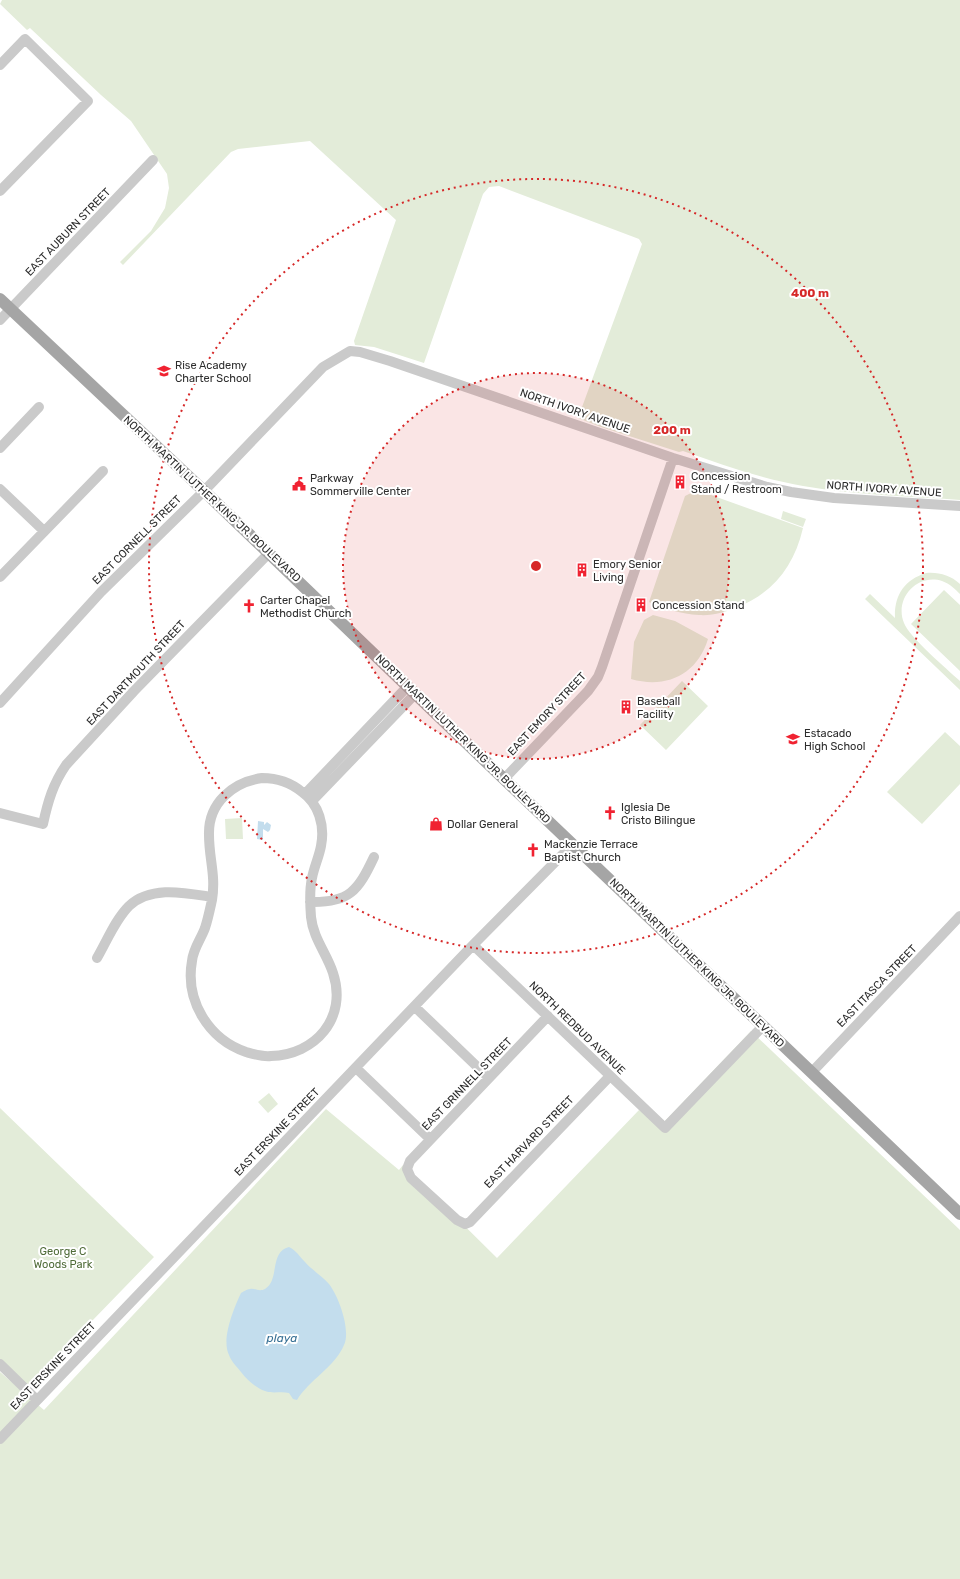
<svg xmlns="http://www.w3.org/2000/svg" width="960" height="1579" font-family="Rubik,sans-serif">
<rect width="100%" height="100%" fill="#fff"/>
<path fill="#e3ecd9" d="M2,0H960V500C908,496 854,495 803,486C762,479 723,465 683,451L679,452L601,427L578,418L642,244L639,239L499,186L489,187L483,194L424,363L374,347L355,345L354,341L396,220L310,141L238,149L231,152L123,265L120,262L151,231L165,208L169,188L167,174L131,121L101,95L30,28L27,30L0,4Z
M697,490L803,528C794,566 774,592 738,607C726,612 712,616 699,615C681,614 665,609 649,602L685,496Z
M783,511L806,519L803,527L781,519Z
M926,573C939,572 950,575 960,584V594C955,589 950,584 942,581C917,573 894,599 904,623C909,637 947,669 960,681V690L865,599L870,594L895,618C894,596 904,580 926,573Z
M944,590L960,605V671L911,624Z
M653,615L675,621L708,639C697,675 666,689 631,679L634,642L644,620Z
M682,681L708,706L666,750L640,725Z
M945,732L960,746V784L922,824L887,792Z
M242,818L243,839H226L225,819Z
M751,1031L960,1230V1579H0V1372L44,1410L326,1109L399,1170L403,1165L497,1258L639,1110L664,1122Z
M269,1093L278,1104L268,1113L258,1102Z
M0,1108L154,1257L28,1387L0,1360Z"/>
<path fill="#c3dded" d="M258,821L264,822V825L267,822L271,825L270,830L268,832L263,829V840L257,839Z
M289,1247C297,1251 299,1256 305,1262C312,1270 322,1276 329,1284C339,1297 351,1330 344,1345C335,1367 309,1380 297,1400L293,1399L289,1393C281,1391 273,1394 265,1391C256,1388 247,1380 241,1372C237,1367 231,1361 229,1355C221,1339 234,1308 241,1293C243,1292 247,1289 250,1289C255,1288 259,1292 265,1289C280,1280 269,1252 289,1247Z"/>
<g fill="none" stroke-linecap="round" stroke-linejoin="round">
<path stroke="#cacaca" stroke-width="10" d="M0,65L25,39L88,101L0,191
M0,320L153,160
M0,448L39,407
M0,489L44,531
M0,577L103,471
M0,703L101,592L204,491L323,367L350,351L360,352L390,361L673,458L767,487L791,492L834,498L960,506
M262,778C278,778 290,782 302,792C319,804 325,826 321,846C319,857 314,867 312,878C309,891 310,904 311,917C313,938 327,954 333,973C348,1018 315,1055 271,1056C262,1057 253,1054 246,1052C208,1039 185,1000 192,961C193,949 201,939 205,928C208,919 210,909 212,900C216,875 209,859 209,835C208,803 233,782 262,778Z
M504,779L588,691L598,677L602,667L673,458
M305,794L408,686
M312,801L416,693
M0,813L43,824C48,801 53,784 66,765L134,691L269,553
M310,902C349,903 358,891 374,857
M473,945L665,1128L763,1026
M97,958C107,941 115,920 129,906C151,885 186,893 212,897
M415,1007L489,1078
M548,1016L410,1161L407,1169L411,1178L457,1220L465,1224L470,1222L610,1076
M356,1068L430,1139
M812,1072L960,916
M0,1364L37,1400
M0,1439L473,945L573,844"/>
<path stroke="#a5a5a5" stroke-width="12" d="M0,299L204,491L504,779L960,1214"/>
</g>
<circle cx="536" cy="566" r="193" fill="#d62828" fill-opacity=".12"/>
<g fill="none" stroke="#d62828" stroke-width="2" stroke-dasharray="2 4">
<circle cx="536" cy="566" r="193"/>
<circle cx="536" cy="566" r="387"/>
</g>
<defs>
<g id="school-bare" transform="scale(1.08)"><path d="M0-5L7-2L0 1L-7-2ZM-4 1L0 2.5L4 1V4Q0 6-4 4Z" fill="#f02231" stroke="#fff" stroke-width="2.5" paint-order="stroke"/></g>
<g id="building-bare" transform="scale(1.08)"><path d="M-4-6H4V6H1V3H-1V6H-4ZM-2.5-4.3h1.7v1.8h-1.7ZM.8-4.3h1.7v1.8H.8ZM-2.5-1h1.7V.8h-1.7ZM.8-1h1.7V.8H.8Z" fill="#f02231" stroke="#fff" stroke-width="2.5" paint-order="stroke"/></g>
<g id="civic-bare" transform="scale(1.08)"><path d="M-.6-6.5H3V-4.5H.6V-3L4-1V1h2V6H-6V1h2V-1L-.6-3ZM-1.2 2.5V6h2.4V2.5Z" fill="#f02231" stroke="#fff" stroke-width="2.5" paint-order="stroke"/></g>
<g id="church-bare" transform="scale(1.08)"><path d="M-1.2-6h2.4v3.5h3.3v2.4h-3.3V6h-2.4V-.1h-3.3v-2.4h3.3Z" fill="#f02231" stroke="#fff" stroke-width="2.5" paint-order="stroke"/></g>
<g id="shop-bare" transform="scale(1.08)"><path d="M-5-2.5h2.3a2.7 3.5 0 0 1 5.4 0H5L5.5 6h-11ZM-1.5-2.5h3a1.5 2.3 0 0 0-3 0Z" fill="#f02231" stroke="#fff" stroke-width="2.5" paint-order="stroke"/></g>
</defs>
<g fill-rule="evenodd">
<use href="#school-bare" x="164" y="371"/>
<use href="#building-bare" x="680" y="482"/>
<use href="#civic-bare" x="299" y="484"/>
<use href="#building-bare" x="582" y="570"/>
<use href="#building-bare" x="641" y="605"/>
<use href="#church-bare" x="249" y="606"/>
<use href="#building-bare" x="626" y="707"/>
<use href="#school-bare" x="793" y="739"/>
<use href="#church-bare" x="610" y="813"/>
<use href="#shop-bare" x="436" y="824"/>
<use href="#church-bare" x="533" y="850"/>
</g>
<g text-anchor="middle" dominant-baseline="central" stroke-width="4" stroke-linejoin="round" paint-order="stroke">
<g font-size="11" fill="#2d2d2d" stroke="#fff">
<text transform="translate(68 232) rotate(-46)">EAST AUBURN STREET</text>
<text transform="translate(575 411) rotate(19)">NORTH IVORY AVENUE</text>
<text transform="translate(884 489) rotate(4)">NORTH IVORY AVENUE</text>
<text transform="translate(212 499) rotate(43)">NORTH MARTIN LUTHER KING JR. BOULEVARD</text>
<text transform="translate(137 540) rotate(-45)">EAST CORNELL STREET</text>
<text transform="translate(136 673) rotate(-47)">EAST DARTMOUTH STREET</text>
<text transform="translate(547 714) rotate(-47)">EAST EMORY STREET</text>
<text transform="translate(463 739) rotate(44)">NORTH MARTIN LUTHER KING JR. BOULEVARD</text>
<text transform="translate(697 963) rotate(44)">NORTH MARTIN LUTHER KING JR. BOULEVARD</text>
<text transform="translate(877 986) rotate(-46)">EAST ITASCA STREET</text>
<text transform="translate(577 1028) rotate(44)">NORTH REDBUD AVENUE</text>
<text transform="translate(467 1084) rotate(-46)">EAST GRINNELL STREET</text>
<text transform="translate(277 1132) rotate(-46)">EAST ERSKINE STREET</text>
<text transform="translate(529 1142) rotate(-46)">EAST HARVARD STREET</text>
<text transform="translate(53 1366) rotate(-46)">EAST ERSKINE STREET</text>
</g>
<g font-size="11" fill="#2d2d2d" stroke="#fff" text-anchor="start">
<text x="175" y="365">Rise Academy<tspan x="175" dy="13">Charter School</tspan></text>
<text x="691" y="476">Concession<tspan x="691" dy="13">Stand / Restroom</tspan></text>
<text x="310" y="478">Parkway<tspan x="310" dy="13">Sommerville Center</tspan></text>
<text x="593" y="564">Emory Senior<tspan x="593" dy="13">Living</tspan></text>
<text x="260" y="600">Carter Chapel<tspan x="260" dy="13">Methodist Church</tspan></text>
<text x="652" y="605">Concession Stand</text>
<text x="637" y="701">Baseball<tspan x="637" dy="13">Facility</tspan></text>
<text x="804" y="733">Estacado<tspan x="804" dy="13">High School</tspan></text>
<text x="621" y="807">Iglesia De<tspan x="621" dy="13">Cristo Bilingue</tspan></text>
<text x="447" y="824">Dollar General</text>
<text x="544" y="844">Mackenzie Terrace<tspan x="544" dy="13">Baptist Church</tspan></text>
</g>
<g font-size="11" fill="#4f6b38" stroke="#fff">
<text x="63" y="1251">George C<tspan x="63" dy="13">Woods Park</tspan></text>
</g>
<g font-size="12" font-style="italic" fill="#366f94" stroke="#fff">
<text x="282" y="1338">playa</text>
</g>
</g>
<circle cx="536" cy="566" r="6" fill="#d62828" stroke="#fff" stroke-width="2"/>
<g font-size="12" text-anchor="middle" font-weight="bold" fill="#d62828" stroke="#fff" stroke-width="4" stroke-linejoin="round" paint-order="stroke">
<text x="810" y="297">400 m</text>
<text x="672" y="434">200 m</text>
</g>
</svg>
